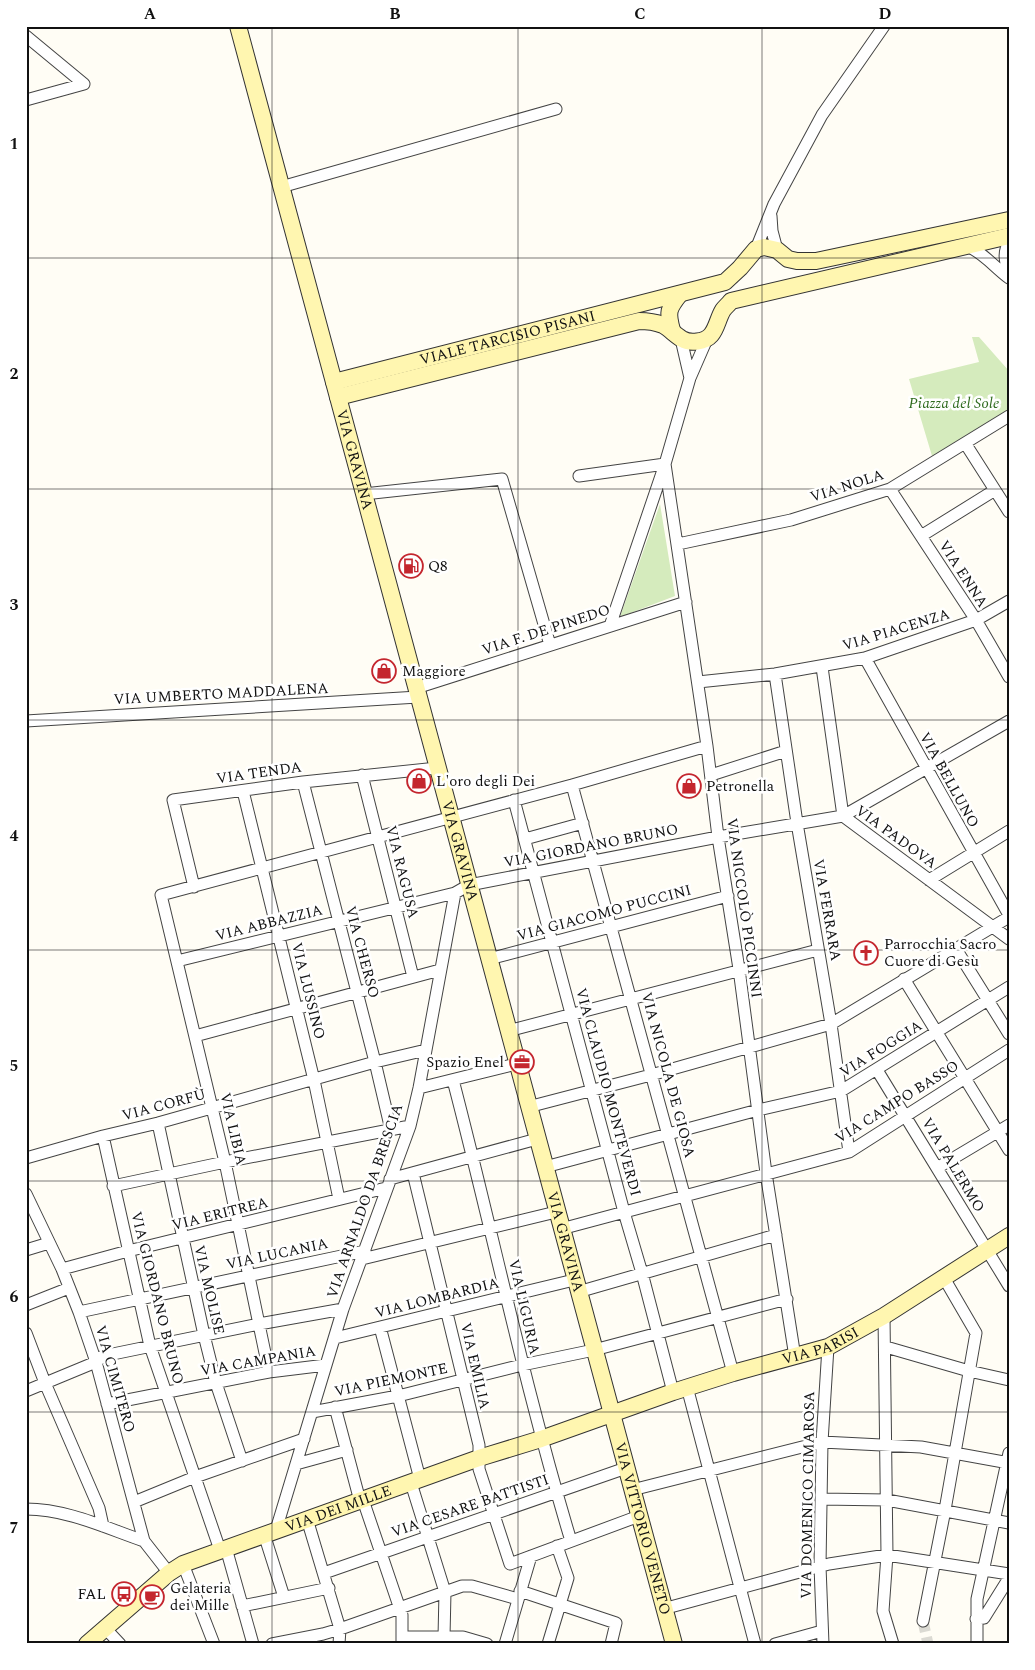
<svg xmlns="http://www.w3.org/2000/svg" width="1035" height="1670" font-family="Spectral,serif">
<rect width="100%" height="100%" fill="#fffdf5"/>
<path fill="#d5ebbd" d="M972,337H979L1009,371V409L932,456L909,379L979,362Z
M660,504L675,596L620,617Z"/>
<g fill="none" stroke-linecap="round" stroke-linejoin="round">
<path stroke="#dbdad3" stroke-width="11" stroke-dasharray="11 5.5" stroke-linecap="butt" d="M923,1621L928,1644"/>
<g stroke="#444" stroke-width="13">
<path id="street" d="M26,36L84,84
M26,100L84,84
M281,187L556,109
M771,216L772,231L777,250
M1009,243C1002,253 1006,264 1009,274
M967,246C984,253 994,267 1009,278
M756,249L774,204L822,115L884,26
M681,339L690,378
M965,443L1009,512
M665,464L707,746L718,837L739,969L766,1173L795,1357
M579,476L665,464
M890,489L976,620L1009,677
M364,494L502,479L550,645
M921,536L995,490
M678,544L791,520L890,489L1009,416
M610,626L665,464L690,378L707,339
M865,658L1009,915
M822,667L843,816
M775,674L797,823L831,1024L849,1152
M698,682L775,674L865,658L976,620L1009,601
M416,688L686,602
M26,721L418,697
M362,775L413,977
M711,775L786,751
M303,782L375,1062L391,1130
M572,785L733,1373
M243,791L314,1080L339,1199
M514,800L624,1212L642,1273L673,1392
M843,816L1009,939
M525,839L583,823
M929,880L1009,831
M194,887L173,800L303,782L437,768
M956,949L1009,1034
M489,959L728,896
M177,961L455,893
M904,979L1009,1150
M508,1031L818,950
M195,1036L440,970
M877,1070L1009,1286
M453,1080C493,1233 525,1389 571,1541
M419,1088L516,1064
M528,1107L651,1075L831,1024L1009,917
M158,1123L204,1335L216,1383L242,1461
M103,1136L150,1346L220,1550
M26,1158L103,1136L158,1123L375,1062L426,1050
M545,1167L758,1110L841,1091L1009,987
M937,1168L1009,1125
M413,1173L479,1445V1469L510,1564L639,1516
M390,1179L537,1139
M113,1186L225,1162L410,1126
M26,1194L62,1269L79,1312L96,1362L144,1541L169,1573
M561,1229L849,1152L1009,1050
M26,1250L49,1243
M362,1259L556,1212
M62,1269L128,1251L386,1188
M578,1292L776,1235
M26,1305L69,1288
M79,1312L365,1251
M884,1316L887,1555L883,1611L893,1644
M380,1327L420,1479
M26,1333L45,1383L99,1508L103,1526
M335,1338L574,1280
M886,1347L969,1371L1009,1380
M269,1372L225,1162L161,895L572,785L707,746
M687,1387L755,1644
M26,1391L96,1362L103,1356L259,1324L343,1309
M107,1404L269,1372L326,1365
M335,1407L360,1501
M312,1412L398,1396L522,1365L594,1350L787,1299
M296,1464L347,1450
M411,1483L445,1592L444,1637
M632,1490L822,1442L921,1447L1009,1463
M821,1499L887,1500L1009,1523
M363,1500L402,1615V1644
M134,1502L195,1477L304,1439
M26,1509C67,1509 106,1528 144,1541
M307,1519L340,1629L339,1644
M276,1530L343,1309L410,1126L419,1088L455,893L469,885L718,837L843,816L1009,721
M264,1534L284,1597
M226,1548L253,1644
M183,1564L214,1644
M324,1573L626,1468
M520,1591L616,1623L611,1644
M242,1606L329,1588
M663,1609L829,1564L887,1555L1009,1574
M976,1619L984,1618L1009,1578
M923,1621L945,1510L976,1333L944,1278
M105,1628L120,1644
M403,1637H463L487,1644
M272,1644L323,1634L340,1629L462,1586H472L518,1599
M505,1644L531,1556
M548,1644L568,1578L557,1546
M775,1644L822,1631
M823,1644L820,1566L822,1442L828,1347
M977,1644V1599L1009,1453"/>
</g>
<g stroke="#333" stroke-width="18">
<g id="secondary">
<path id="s1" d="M238,26L674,1644"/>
<path d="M672,330C667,312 668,309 680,294"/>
<path id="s2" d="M334,382L725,282L740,268L756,249L764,247L777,250L788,259L797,261H816L1009,220"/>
<path d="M338,397L639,321C647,321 655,322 663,325C670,329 675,335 682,339C690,344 705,342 711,335C717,328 718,318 723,310C725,307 729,304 731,301L1009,236"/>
<path id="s3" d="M87,1644L169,1573L183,1564L479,1458L541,1439L673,1392L733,1373L828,1347L884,1316L1009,1236"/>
</g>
</g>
<use href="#street" stroke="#fff" stroke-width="11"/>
<use href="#secondary" stroke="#fff6b0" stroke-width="16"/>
</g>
<path fill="none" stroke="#111" stroke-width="1" stroke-opacity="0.55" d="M272,26V1644M518,26V1644M762,26V1644M26,258H1009M26,489H1009M26,720H1009M26,950H1009M26,1181H1009M26,1412H1009"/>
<defs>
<g id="fuel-ring" transform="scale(1.25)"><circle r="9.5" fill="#fff" stroke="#c4262e" stroke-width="1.5"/><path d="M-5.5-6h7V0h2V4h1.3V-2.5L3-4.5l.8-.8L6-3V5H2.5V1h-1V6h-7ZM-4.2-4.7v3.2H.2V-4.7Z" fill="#c4262e"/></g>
<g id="shop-ring" transform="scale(1.25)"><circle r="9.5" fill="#fff" stroke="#c4262e" stroke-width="1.5"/><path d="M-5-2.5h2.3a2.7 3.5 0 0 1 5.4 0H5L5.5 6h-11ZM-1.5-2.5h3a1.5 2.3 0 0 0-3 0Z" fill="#c4262e"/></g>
<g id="church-ring" transform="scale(1.25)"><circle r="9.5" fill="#fff" stroke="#c4262e" stroke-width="1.5"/><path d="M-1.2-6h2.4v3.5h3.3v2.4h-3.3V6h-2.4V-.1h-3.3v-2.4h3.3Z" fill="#c4262e"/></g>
<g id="office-ring" transform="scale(1.25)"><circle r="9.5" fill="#fff" stroke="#c4262e" stroke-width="1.5"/><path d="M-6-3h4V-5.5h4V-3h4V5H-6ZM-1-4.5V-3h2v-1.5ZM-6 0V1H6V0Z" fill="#c4262e"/></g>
<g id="bus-ring" transform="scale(1.25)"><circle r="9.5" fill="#fff" stroke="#c4262e" stroke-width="1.5"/><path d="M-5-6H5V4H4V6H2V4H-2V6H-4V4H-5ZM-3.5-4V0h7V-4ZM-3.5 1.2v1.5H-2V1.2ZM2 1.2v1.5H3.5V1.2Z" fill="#c4262e"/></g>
<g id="cafe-ring" transform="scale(1.25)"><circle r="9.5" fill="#fff" stroke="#c4262e" stroke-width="1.5"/><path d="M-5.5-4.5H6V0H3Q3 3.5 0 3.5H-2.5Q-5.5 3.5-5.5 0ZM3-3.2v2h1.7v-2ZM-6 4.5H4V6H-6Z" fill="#c4262e"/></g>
</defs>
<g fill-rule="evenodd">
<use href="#fuel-ring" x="411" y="566"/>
<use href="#shop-ring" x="384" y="671"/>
<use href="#shop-ring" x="419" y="781"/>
<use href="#shop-ring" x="689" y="786"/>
<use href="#church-ring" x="866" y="953"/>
<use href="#office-ring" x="522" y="1062"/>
<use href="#bus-ring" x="124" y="1594"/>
<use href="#cafe-ring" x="152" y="1597"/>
</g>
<g text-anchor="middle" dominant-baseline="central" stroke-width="5" stroke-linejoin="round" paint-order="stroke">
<g font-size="15" fill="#111" stroke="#fff">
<text stroke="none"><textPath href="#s2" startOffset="179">VIALE TARCISIO PISANI</textPath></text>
<text stroke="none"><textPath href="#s1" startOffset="449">VIA GRAVINA</textPath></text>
<text transform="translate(847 486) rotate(-18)">VIA NOLA</text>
<text transform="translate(963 574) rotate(57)">VIA ENNA</text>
<text transform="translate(546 630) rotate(-18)">VIA F. DE PINEDO</text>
<text transform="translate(896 630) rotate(-17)">VIA PIACENZA</text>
<text transform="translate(221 694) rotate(-3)">VIA UMBERTO MADDALENA</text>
<text transform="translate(259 773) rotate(-8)">VIA TENDA</text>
<text transform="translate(949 780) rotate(61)">VIA BELLUNO</text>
<text transform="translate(896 837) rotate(36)">VIA PADOVA</text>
<text transform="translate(591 846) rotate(-11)">VIA GIORDANO BRUNO</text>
<text stroke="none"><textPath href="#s1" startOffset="854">VIA GRAVINA</textPath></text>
<text transform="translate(402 872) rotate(76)">VIA RAGUSA</text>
<text transform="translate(744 908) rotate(82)">VIA NICCOLÒ PICCINNI</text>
<text transform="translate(827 910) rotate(80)">VIA FERRARA</text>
<text transform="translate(604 913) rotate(-15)">VIA GIACOMO PUCCINI</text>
<text transform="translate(269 923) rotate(-14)">VIA ABBAZZIA</text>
<text transform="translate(362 952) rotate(75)">VIA CHERSO</text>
<text transform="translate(308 991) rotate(76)">VIA LUSSINO</text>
<text transform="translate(881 1049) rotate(-32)">VIA FOGGIA</text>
<text transform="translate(668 1075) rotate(75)">VIA NICOLA DE GIOSA</text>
<text transform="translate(608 1092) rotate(75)">VIA CLAUDIO MONTEVERDI</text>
<text transform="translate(897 1102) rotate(-32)">VIA CAMPO BASSO</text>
<text transform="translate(164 1105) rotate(-15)">VIA CORFÙ</text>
<text transform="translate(233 1129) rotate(77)">VIA LIBIA</text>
<text transform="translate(953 1165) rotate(59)">VIA PALERMO</text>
<text transform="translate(365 1201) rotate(-71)">VIA ARNALDO DA BRESCIA</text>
<text transform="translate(220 1214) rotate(-14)">VIA ERITREA</text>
<text stroke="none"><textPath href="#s1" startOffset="1259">VIA GRAVINA</textPath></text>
<text transform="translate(277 1254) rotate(-12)">VIA LUCANIA</text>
<text transform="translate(209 1290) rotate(77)">VIA MOLISE</text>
<text transform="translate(157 1298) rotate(76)">VIA GIORDANO BRUNO</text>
<text transform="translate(437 1298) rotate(-14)">VIA LOMBARDIA</text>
<text transform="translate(524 1307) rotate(77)">VIA LIGURIA</text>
<text stroke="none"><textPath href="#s3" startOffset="799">VIA PARISI</textPath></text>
<text transform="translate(258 1361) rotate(-10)">VIA CAMPANIA</text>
<text transform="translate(475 1366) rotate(77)">VIA EMILIA</text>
<text transform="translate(115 1379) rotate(74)">VIA CIMITERO</text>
<text transform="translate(391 1380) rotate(-12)">VIA PIEMONTE</text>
<text transform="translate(808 1495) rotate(-89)">VIA DOMENICO CIMAROSA</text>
<text transform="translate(470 1506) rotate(-19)">VIA CESARE BATTISTI</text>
<text stroke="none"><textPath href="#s3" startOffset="290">VIA DEI MILLE</textPath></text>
<text stroke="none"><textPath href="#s1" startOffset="1556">VIA VITTORIO VENETO</textPath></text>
</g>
<g font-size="15" font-style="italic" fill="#2f6b1f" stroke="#fff">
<text x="954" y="403">Piazza del Sole</text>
</g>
<g font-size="15" fill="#111" stroke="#fff" text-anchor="start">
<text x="428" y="566">Q8</text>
<text x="402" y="671">Maggiore</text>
<text x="436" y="781">L'oro degli Dei</text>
<text x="706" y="786">Petronella</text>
<text x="884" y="944">Parrocchia Sacro<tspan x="884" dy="17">Cuore di Gesù</tspan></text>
<text x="504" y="1062" text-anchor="end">Spazio Enel</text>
<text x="170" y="1588">Gelateria<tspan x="170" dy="17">dei Mille</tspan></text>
<text x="106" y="1594" text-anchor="end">FAL</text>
</g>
</g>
<rect width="1035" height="1670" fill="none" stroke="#ffffff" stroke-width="55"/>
<rect x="28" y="28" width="980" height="1614" fill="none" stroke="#111" stroke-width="2"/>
<g font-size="16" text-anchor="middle" font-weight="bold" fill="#111">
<text x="150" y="19">A</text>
<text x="395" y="19">B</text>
<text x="640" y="19">C</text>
<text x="885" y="19">D</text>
<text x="14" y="149">1</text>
<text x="14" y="379">2</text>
<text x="14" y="610">3</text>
<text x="14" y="841">4</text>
<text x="14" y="1071">5</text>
<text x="14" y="1302">6</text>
<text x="14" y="1533">7</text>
</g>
</svg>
